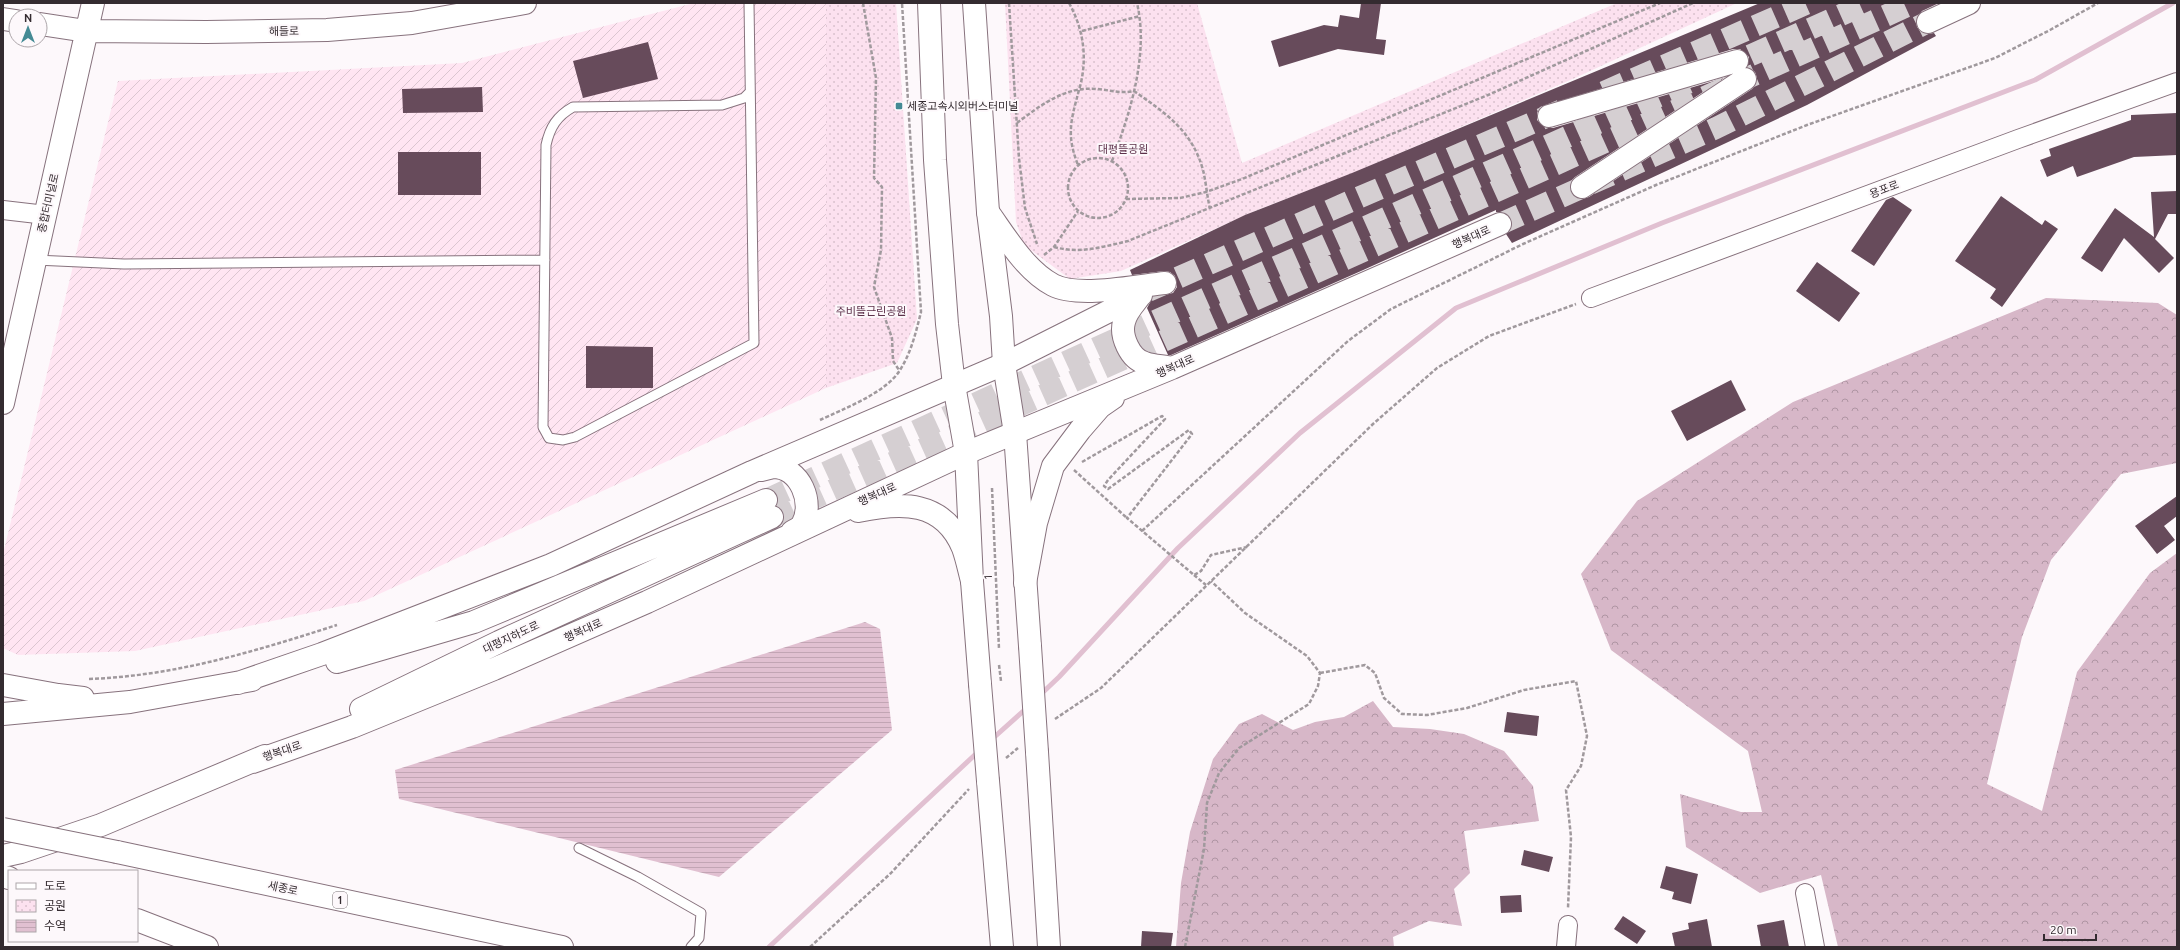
<svg xmlns="http://www.w3.org/2000/svg" width="2180" height="950" font-family="Ubuntu,'Noto Sans KR',sans-serif">
<defs>
<pattern id="industrial-furrows" width="10" height="10" patternUnits="userSpaceOnUse"><rect width="10" height="10" fill="#ffe5f2"/><path d="M-1 1l2-2M0 10L10 0M9 11l2-2" fill="none" stroke="#dbc5d0"/></pattern>
<pattern id="forest-crowns" width="20" height="18" patternUnits="userSpaceOnUse"><rect width="20" height="18" fill="#d7b7c8"/><path d="M2 6a3 3 0 1 1 6 0M12 15a3 3 0 1 1 6 0" fill="none" stroke="#af95a3"/></pattern>
<pattern id="park-dots" width="8" height="8" patternUnits="userSpaceOnUse"><rect width="8" height="8" fill="#fce1ef"/><path d="M2 2h.1M6 6h.1" fill="none" stroke="#d9c1cd" stroke-width="1.8" stroke-linecap="round"/></pattern>
<pattern id="water-rules" width="6" height="5" patternUnits="userSpaceOnUse"><rect width="6" height="5" fill="#e1c0d1"/><path d="M0 2.5h6" fill="none" stroke="#c2a5b4"/></pattern>
</defs>
<rect width="100%" height="100%" fill="#fdf8fb"/>
<path fill="url(#industrial-furrows)" d="M694,3H826V388L364,601L135,651L18,655L3,648V554L118,81L462,63Z"/>
<path fill="url(#forest-crowns)" d="M2046,298L2158,303L2177,315V463L2121,474L2051,560L2022,637L1987,784L2042,811L2077,672L2150,573L2177,553V947H1838L1821,875L1760,893L1686,847L1680,794L1741,812H1762L1748,751L1611,650L1581,574L1637,501L1793,402Z
M1373,701L1393,727L1430,729L1464,734L1504,751L1533,786L1539,821L1464,831L1470,873L1454,889L1462,926L1429,921L1393,937L1394,947H1176L1181,883L1190,832L1213,759L1239,724L1262,714L1293,730L1315,722L1344,717Z"/>
<path fill="url(#park-dots)" d="M826,3H896L917,319L897,363L826,388Z
M1005,3H1197L1242,163L1617,3H1737L1575,78L1353,173L1257,210L1121,271L1070,279L1024,245L1016,222Z"/>
<path fill="url(#water-rules)" d="M865,622L880,629L892,730L719,877L399,799L395,770Z"/>
<g fill="none" stroke-linecap="round" stroke-linejoin="round">
<path stroke="#e1c0d1" stroke-width="5" d="M1039,696L1059,677L1178,548L1300,433L1456,308L1662,223L2035,80L2173,3
M991,740L1028,707
M769,947L979,751"/>
</g>
<path fill="#674b5b" fill-rule="evenodd" d="M1361,3H1381L1376,39L1386,40L1384,55L1338,49L1279,67L1271,41L1324,25L1338,27L1340,15L1359,18Z
M1760,3H1939L1922,11L1916,20L1917,27L1921,32L1927,34L1934,33L1936,36L1807,105L1512,243L1506,234L1512,226L1511,219L1507,214L1496,212V210L1361,271L1171,355H1168L1147,308L1153,297L1173,293L1177,287L1175,276L1170,272L1164,271L1132,275L1130,270L1245,215L1352,173ZM1733,49H1740L1749,57L1747,67L1755,72L1757,78L1756,84L1752,89L1589,197L1582,199L1572,194L1570,187L1571,181L1575,177L1724,78L1553,128H1546L1537,120V113L1540,107Z
M648,42L658,79L583,98L573,61Z
M482,87L483,112L403,113L402,89Z
M2177,113V155L2134,157L2077,177L2073,166L2047,177L2040,160L2051,156L2049,149L2131,120V115Z
M398,152H481V195H398Z
M2177,191V214H2168L2155,239L2174,258L2159,273L2124,238L2102,272L2081,258L2115,208L2154,237L2151,192Z
M2001,196L2042,225L2045,220L2058,229L2002,307L1990,298L1996,289L1955,261Z
M1893,197L1912,210L1874,266L1851,251L1886,200Z
M1817,262L1860,293L1839,322L1796,291Z
M586,346L653,347V388H586Z
M1731,380L1746,410L1687,441L1671,411Z
M2177,496V516L2164,526L2175,540L2157,554L2135,526Z
M1507,712L1539,716L1537,736L1504,732Z
M1524,850L1553,857L1549,872L1521,865Z
M1666,866L1698,874L1691,904L1672,899L1674,892L1660,888Z
M1521,895L1522,912L1501,913L1500,896Z
M1623,916L1646,931L1637,944L1614,929Z
M1707,919L1712,947H1675L1672,933L1689,929L1688,923Z
M1784,920L1789,947H1761L1757,925Z
M1142,931L1173,933L1171,947H1141Z"/>
<g fill="none" stroke-linecap="round" stroke-linejoin="round">
<path stroke="#d5cfd2" stroke-width="22" stroke-dasharray="22 11" stroke-linecap="butt" d="M1720,69L1868,3
M1604,92L1808,3
M1500,224L1716,128L1928,22
M1148,291L1351,201L1567,108
M766,500L1153,322L1690,82
M772,517L1914,3"/>
<g stroke="#87727d" stroke-width="11">
<path id="service" d="M749,3L754,343L575,437L563,440L549,438L543,427L546,145C550,127 557,116 573,107L722,105L744,98L750,92
M35,260L124,264L545,260
M579,848L638,877L701,913L699,938L691,947"/>
</g>
<g stroke="#87727d" stroke-width="20">
<path id="minor" d="M3,210L46,215
M1591,298L2018,139L2177,82
M1805,893L1815,947
M1566,947L1568,925"/>
</g>
<g stroke="#87727d" stroke-width="24">
<path id="tertiary" d="M929,3L935,160L947,324L954,385L966,453L972,581L980,684
M974,3L988,212L1001,316L1004,364L1015,433L1030,646
M3,19L16,21
M40,24L86,31L206,32L327,30L412,23L525,3
M3,403L93,3
M1037,752L1049,947
M988,781L1002,947"/>
</g>
<g stroke="#87727d" stroke-width="24">
<path id="trunk" d="M1928,22L1969,3
M1549,116L1737,61
M1582,187L1745,79
M988,212C1006,237 1025,270 1053,285C1078,298 1137,286 1165,283
M1140,296C1134,304 1126,312 1124,322C1120,336 1130,359 1145,363C1153,366 1163,366 1172,368
M761,470C765,469 769,468 773,467C800,467 815,503 802,525C800,528 795,530 792,532
M858,511C901,502 943,500 963,548C967,559 969,570 972,581
M1025,583L1036,523L1053,466L1080,430L1100,407L1113,398
M337,662L474,622L766,500
M238,683L322,654L551,565L752,472L1004,364L1141,295
M3,685L58,695L83,698
M361,709L499,642L772,517
M3,714L130,702L252,680
M253,762L352,727L494,669L647,602L966,453L1172,368L1500,224
M117,852L562,947
M3,856L21,852L101,825L265,756
M3,876L9,878
M137,920L207,947"/>
</g>
<path stroke="#a0999d" stroke-width="2.5" stroke-dasharray="4 2" stroke-linecap="butt" d="M863,3L876,78L874,178L882,187L881,250L874,287L892,338L893,361L899,370
M1009,3L1019,158L1025,208L1037,244
M1069,3C1084,30 1088,60 1079,90C1071,120 1066,135 1078,165
M1082,31L1140,16
M1017,123C1041,105 1065,86 1097,89C1110,90 1121,94 1134,91C1165,113 1192,130 1203,170C1206,182 1207,196 1210,209
M1068 188a30 30 0 1 1 60 0a30 30 0 1 1-60 0Z
M1112,161C1130,113 1149,55 1137,3
M1126,199L1180,198L1206,192L1242,179L1660,3
M1054,247C1079,254 1103,247 1128,241L1488,95L1693,3
M1044,255L1054,247L1078,211
M820,420C843,409 886,393 900,370C911,353 916,332 921,312L902,3
M1082,462L1162,416L1165,419L1108,480L1104,486L1108,489L1189,430L1192,434L1127,518L1194,575L1201,571L1211,555L1247,547
M1074,470L1127,518
M992,488L999,649
M1142,531L1348,341L1391,309L1523,244L1656,185L1807,125L1995,58L2050,30L2098,3
M1194,575L1206,585
M1320,673L1365,665L1375,673L1384,698L1402,714L1427,715L1467,708L1524,690L1576,681L1587,736L1581,766L1566,790L1571,837L1568,908
M89,679C175,676 256,651 337,625
M1055,719L1101,688L1373,424L1437,368L1489,336L1576,304
M1006,758L1018,748
M810,947L891,873L969,789
M1185,947L1204,849L1207,803L1219,773L1239,748L1309,704L1318,686L1320,673L1307,656L1245,613L1211,581"/>
<use href="#service" stroke="#fff" stroke-width="9"/>
<use href="#minor" stroke="#fff" stroke-width="18"/>
<use href="#tertiary" stroke="#fff" stroke-width="22"/>
<use href="#trunk" stroke="#fff" stroke-width="22"/>
<g stroke="#87727d" stroke-width="24" stroke-linecap="butt">
<path id="tertiary-bridge" d="M1030,646L1037,752
M980,684L988,781"/>
</g>
<g stroke="#87727d" stroke-width="24" stroke-linecap="butt">
<path id="trunk-bridge" d="M3,829L117,852"/>
</g>
<path stroke="#a0999d" stroke-width="2.5" stroke-dasharray="4 2" stroke-linecap="butt" d="M999,665L1001,681"/>
<use href="#tertiary-bridge" stroke="#fff" stroke-width="22"/>
<use href="#trunk-bridge" stroke="#fff" stroke-width="22"/>
</g>
<rect fill="#448a94" stroke="#fdf8fb" stroke-width="1.5" x="895" y="102" width="8" height="8" rx="2"/>
<g text-anchor="middle" dominant-baseline="central" stroke-width="4" stroke-linejoin="round" paint-order="stroke">
<rect fill="#fdf8fb" stroke="#70686d" stroke-width="1" x="333" y="892" width="14" height="16" rx="3"/>
<g font-size="10" font-weight="bold" fill="#342b30">
<text x="340" y="900">1</text>
</g>
<g font-size="11" fill="#342b30" stroke="#fdf8fb">
<text transform="translate(284 31) rotate(-1)">해들로</text>
<text transform="translate(1884 189) rotate(-21)">용포로</text>
<text transform="translate(48 203) rotate(-77)">종합터미널로</text>
<text transform="translate(1471 237) rotate(-24)">행복대로</text>
<text transform="translate(1175 366) rotate(-24)">행복대로</text>
<text transform="translate(877 494) rotate(-24)">행복대로</text>
<text transform="translate(988 577) rotate(-92)">1</text>
<text transform="translate(583 630) rotate(-24)">행복대로</text>
<text transform="translate(511 637) rotate(-25)">대평지하도로</text>
<text transform="translate(282 751) rotate(-19)">행복대로</text>
<text transform="translate(283 888) rotate(12)">세종로</text>
</g>
<g font-size="11" fill="#342b30" stroke="#fdf8fb" text-anchor="start">
<text x="907" y="106">세종고속시외버스터미널</text>
</g>
<g font-size="11" fill="#5d314b" stroke="#fdf8fb">
<text x="1123" y="149">대평뜰공원</text>
<text x="871" y="311">주비뜰근린공원</text>
</g>
</g>
<rect width="2180" height="950" fill="none" stroke="#342b30" stroke-width="8"/>
<rect x="8" y="870" width="130" height="72" fill="#fdf8fb" stroke="#ada6aa"/>
<rect x="16" y="883" width="20" height="6" fill="#ffffff" stroke="#ada6aa"/>
<text x="44" y="890" font-size="12" fill="#342b30">도로</text>
<rect x="16" y="900" width="20" height="12" fill="url(#park-dots)" stroke="#ada6aa"/>
<text x="44" y="910" font-size="12" fill="#342b30">공원</text>
<rect x="16" y="920" width="20" height="12" fill="url(#water-rules)" stroke="#ada6aa"/>
<text x="44" y="930" font-size="12" fill="#342b30">수역</text>
<g transform="translate(28 28)"><circle r="19" fill="#fdf8fb" stroke="#ada6aa"/>
<path d="M0-3L7 15L0 10L-7 15Z" fill="#448a94"/>
<text y="-6" font-size="11" font-weight="bold" text-anchor="middle" fill="#342b30">N</text>
</g>
<path d="M2044 934v6h52v-6" fill="none" stroke="#342b30" stroke-width="2"/>
<text x="2050" y="934" font-size="12" fill="#342b30" stroke="#fdf8fb" stroke-width="3" paint-order="stroke">20 m</text>
</svg>
